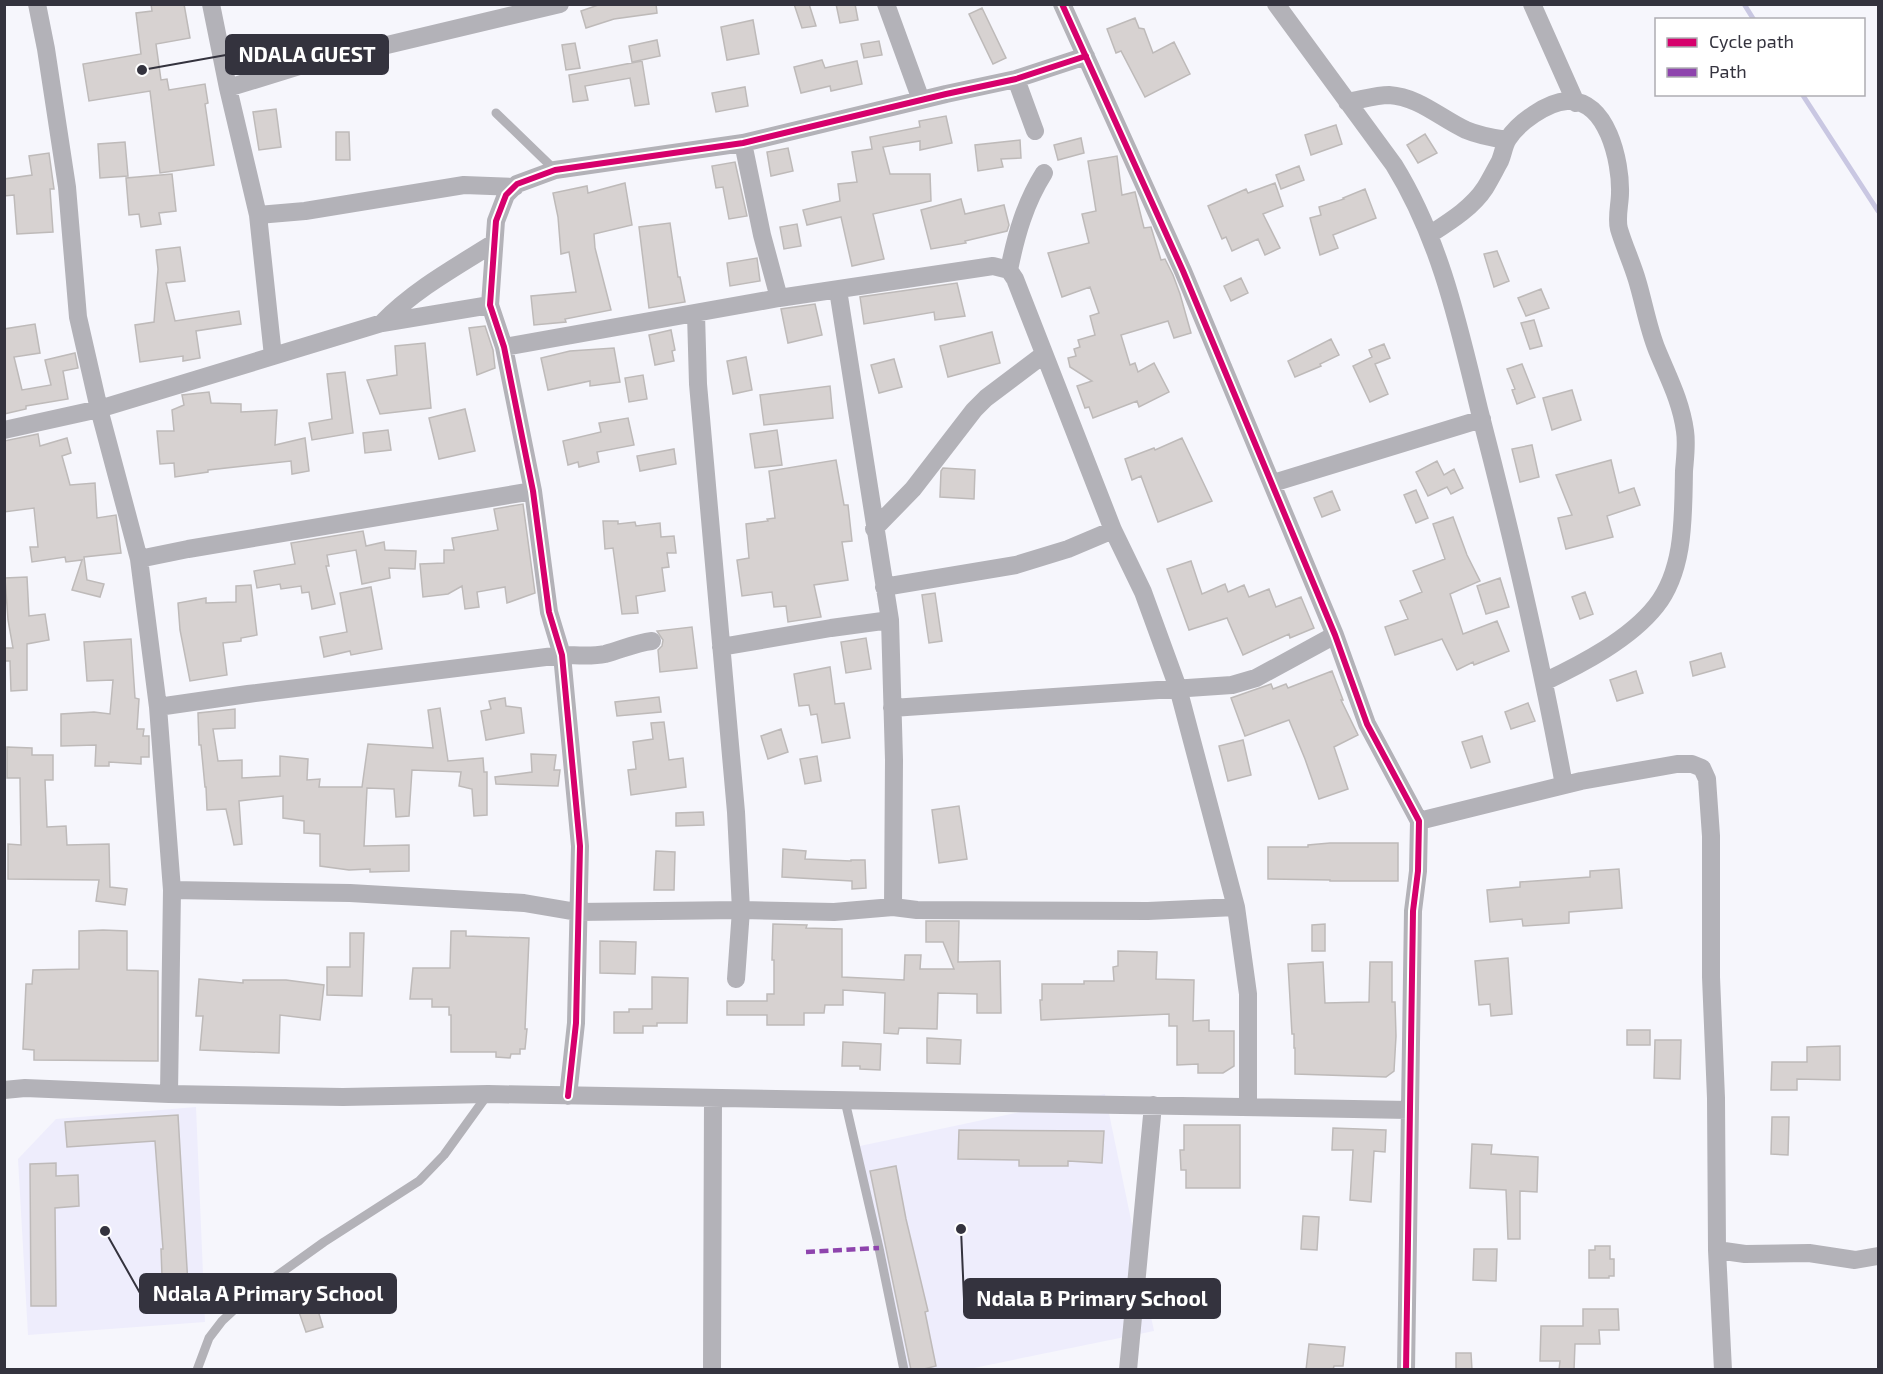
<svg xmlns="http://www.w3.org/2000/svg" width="1883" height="1374" font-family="'Exo 2',sans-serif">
<rect width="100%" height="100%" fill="#f6f6fc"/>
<path fill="#eeedfc" d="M1105,1094L1154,1331L969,1369H907L860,1146Z
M196,1107L205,1322L28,1335L18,1159L56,1119Z"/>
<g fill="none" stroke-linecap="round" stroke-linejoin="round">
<path stroke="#c9c7e2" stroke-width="5" d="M1744,4L1754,20
M1802,94L1878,211"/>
</g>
<path fill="#d7d2d1" stroke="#bebab9" stroke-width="1.5" d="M151,4H184L190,38L156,44L161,80L167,79L169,90L205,84L208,103L205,104L214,165L160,173L150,91L89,101L83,64L141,54L136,13L152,11Z
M601,4H656L657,13L614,19L586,28L581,11Z
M794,4H809L816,26L802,28Z
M836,4H855L858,20L840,23Z
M982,8L1006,58L993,64L969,14Z
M1135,18L1139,28L1144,29L1153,53L1174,42L1190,74L1145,97L1121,51L1116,53L1107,29Z
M753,20L759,54L727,60L721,27Z
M657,40L660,56L632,62L629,46Z
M879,41L882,55L864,58L861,44Z
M575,43L580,68L566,70L562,45Z
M822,60L825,68L857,61L862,84L831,91L830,86L801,93L794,67Z
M642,61L649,104L635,106L630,78L585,86L588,100L573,102L569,75Z
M745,87L748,106L716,112L712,93Z
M276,109L281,147L259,150L253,112Z
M946,116L952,143L920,150V141L883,147L890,174H930L931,201L873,214L884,259L852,266L841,217L807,225L803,210L840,201L838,184L857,182L852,152L872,149L870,137L920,127L919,121Z
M1336,125L1342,144L1311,155L1305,135Z
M336,132H349L350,160H336Z
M1425,134L1437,153L1418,163L1407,145Z
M1081,138L1084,153L1058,160L1054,145Z
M1020,140L1021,158L1001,159L1003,167L978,171L975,145Z
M125,142L128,176L100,178L98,144Z
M788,148L793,171L771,176L767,152Z
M49,153L54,189H50L53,232L17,234L14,195L4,196V179L32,175L29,156Z
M1117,156L1122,195L1135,192L1144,228L1151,227L1161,260L1165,259L1173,275L1180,294L1191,333L1174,338L1168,321L1121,335L1130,365L1135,363L1138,372L1154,363L1169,392L1139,407L1137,401L1093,418L1089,407L1085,408L1077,386L1092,381L1070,367L1068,358L1076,356L1074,349L1080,347L1078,340L1095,335L1090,316L1099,313L1090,287L1062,297L1048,253L1089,243L1082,214L1096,211L1088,161Z
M735,162L747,216L729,219L723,187L716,188L712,166Z
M1299,166L1304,180L1281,189L1276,175Z
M172,174L176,211L159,213L161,224L141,227L139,214L129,215L126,178Z
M625,183L632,225L594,234L595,248L611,310L565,319L566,322L534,325L531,296L576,292L569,252L561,254L558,217L553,193L587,186L588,193Z
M1275,183L1283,206L1263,214L1280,248L1265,255L1258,239L1232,251L1226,237L1222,239L1208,206L1246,189L1248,193Z
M1365,189L1376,218L1333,235L1338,248L1320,255L1310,218L1321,215L1319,207L1344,199L1343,198Z
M961,199L965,214L1004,205L1009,225L1007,231L965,241L966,243L931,249L921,210Z
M670,223L678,277H680L685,302L649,308L639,227Z
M797,224L801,246L784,249L780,227Z
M180,247L185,281L166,283L175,321L239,311L241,324L196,331L200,358L183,361V356L140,362L135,325L154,322L158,269L156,250Z
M1497,251L1509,281L1494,287L1484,254Z
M757,258L760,281L730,286L727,263Z
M1241,278L1248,293L1231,301L1224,286Z
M957,283L965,316L935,320L934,312L864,324L860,297Z
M1541,289L1549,308L1526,316L1518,298Z
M815,304L822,335L788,343L781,309Z
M1534,320L1542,346L1530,349L1521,323Z
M35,324L40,353L14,357L22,390L51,385L45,360L75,353L78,368L63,371L68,399L26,406V409L4,414V329Z
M485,326L493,350L495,368L477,375L469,328Z
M671,330L675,350L672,351L674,361L655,365L649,335Z
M992,332L1000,363L948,377L940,346Z
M1331,339L1339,355L1320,364L1321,366L1295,377L1288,361Z
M425,343L431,408L380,414L367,380L397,375L395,346Z
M1384,344L1390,358L1375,364L1388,394L1370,402L1353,366L1372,357L1369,350Z
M614,348L620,382L590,386V381L548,390L541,358L570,351Z
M746,357L752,390L733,394L727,361Z
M894,359L902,387L879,393L871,365Z
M1522,364L1535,397L1517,404L1512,390L1515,389L1507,369Z
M345,372L353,433L312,440L309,423L332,419L327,374Z
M643,375L647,399L629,402L625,378Z
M830,386L833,418L764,425L760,395Z
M1572,390L1581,420L1552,430L1543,398Z
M209,392L211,403L241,404V412L277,410L275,445L305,438L309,471L292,474L291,461L208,470V472L175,477L174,463L160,464L157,431H174L172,410L184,405L182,395Z
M465,409L475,451L439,459L429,418Z
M628,418L634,445L597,452L599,462L579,467L578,462L568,465L563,441L601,432L599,423Z
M388,430L391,450L365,453L363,433Z
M777,430L782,465L755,468L750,434Z
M38,434L40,446L67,438L71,453L62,456L70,485L95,483L97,518L116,515L121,553L84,557L87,580L104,584L100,597L72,590L82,560L66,562L65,557L32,562L30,547H38L34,508L4,512V441Z
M1182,438L1212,501L1158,522L1141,476L1132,480L1125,459L1154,448L1155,450Z
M1532,445L1539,477L1520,482L1512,449Z
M674,449L676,464L640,471L637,456Z
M836,460L844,505H848L852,541L842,542L848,580L814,585L821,617L788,622L786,606L774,607L772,592L742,596L737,560L749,558L746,524L768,521L767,519L775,518L769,471Z
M1611,460L1619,493L1634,488L1640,505L1607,516L1613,537L1566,549L1558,518L1572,515L1556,475Z
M1437,461L1444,475L1454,469L1463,488L1451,494L1447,487L1428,496L1416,472Z
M943,468L975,470L974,499L940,497L941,471Z
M1416,490L1428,518L1416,523L1404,495Z
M1332,491L1340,510L1322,517L1314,498Z
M523,504L535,593L507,603L505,587L477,592L479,607L465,609L462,586L448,594L423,597L420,564L444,563V550H454L452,538L498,530L494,509Z
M1453,517L1467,555L1480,581L1450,594L1463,634L1497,621L1509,651L1474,665L1473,662L1457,670L1442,639L1395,655L1385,627L1408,619L1400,601L1422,592L1413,571L1445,559L1433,524Z
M603,521H618V524L635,522L636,526L660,523L661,537L674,536L676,553H667L669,567L662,568L665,591L636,596L638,613L622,614L613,548L605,549Z
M363,531L366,546L384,542L385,550L416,551L415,569L389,568L390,578L362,584L356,550L327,555L329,566H326L335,604L312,609L309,592L302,593L301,586L281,589L280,584L257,588L254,571L295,564L291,543Z
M1191,561L1202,594L1225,584L1228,592L1244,585L1249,597L1269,589L1276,607L1301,597L1314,628L1290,638L1289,634L1243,655L1227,618L1189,630L1167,569Z
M27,577L29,616L45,614L49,640L27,644V690L11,691L10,661H4V648H13L8,620L5,578Z
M1500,578L1509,607L1486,614L1477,586Z
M251,585L257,635L241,638V641L223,643L227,675L190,681L180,630L178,603L206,598V603L236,602V586Z
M371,587L382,649L351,655L350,651L324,657L320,637L347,632L340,593Z
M1585,592L1593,614L1580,619L1572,597Z
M935,593L942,641L929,643L922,595Z
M692,627L697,668L660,672L658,650L662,646L663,640L657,631Z
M866,638L871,669L846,673L841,642Z
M131,639L135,698L139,699L137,729H144L143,736H149V757H141V764L109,762V766H95L96,745L61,746V714L94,712L110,714L113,680L87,681L84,642Z
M1721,653L1725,667L1693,676L1690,662Z
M830,667L835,704L844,703L850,738L822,743L817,714L811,715L809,705L799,706L794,674Z
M1332,671L1343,700H1341L1358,735L1334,747L1348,789L1319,799L1305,759L1289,720L1245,736L1231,698L1271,684L1273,689L1286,684L1288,688Z
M1636,671L1643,693L1617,701L1610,680Z
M659,697L661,712L617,716L615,702Z
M505,698L506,706L521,708L524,733L486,740L481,711L491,709L489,701Z
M1528,703L1535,721L1511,729L1505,712Z
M440,708L448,761L483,758L484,772H487V815L474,816L472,789L459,786L461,772L412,770L409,816L396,817L394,789L367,788L364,846L409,845V871L370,872V869L349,870L320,866V834L304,833V821L283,818V796L239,801L242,844L234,845L226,809L207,810L206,787H205L201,745H199L198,713L235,709V728L213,729L218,761L242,760V778L280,776V756L308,759L307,780L320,779L319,787H362L368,744L433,748L428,710Z
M664,722L669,760L683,758L686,787L631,795L628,770L636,769L633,742L653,739L651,723Z
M781,729L788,752L768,759L761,736Z
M1482,736L1490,762L1471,768L1462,742Z
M1243,740L1251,775L1228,781L1219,746Z
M7,747L32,748V755H53V780H45L47,827L66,826L67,845L109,844L110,887L127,889L125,905L96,901L99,880L8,879V844L21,845L20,778H7Z
M531,754L556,755L554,770H560L558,786L496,784L495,777L532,772Z
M817,756L821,781L805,784L800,759Z
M959,806L967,859L939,863L932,810Z
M703,812L704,825L676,826V813Z
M1398,843V881H1330V880L1268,879V847H1308V845L1330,843Z
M783,849L806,851L805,859L851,861V860H865L866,888L852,889V881L782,877Z
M656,851L675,852L674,890H654Z
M1619,869L1622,908L1569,912V923L1523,926L1522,919L1490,922L1487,890L1520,887V882L1590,877V871Z
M926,921H959L958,962L1000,961L1001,1013H977V994L938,993L937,1029L899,1028L898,1034L884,1033L885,993L843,990V1005H825L824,1013H804V1025H767V1015H727V1001H767V994H774V960H772L773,924L807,925L806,928L842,929V977L904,980L905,955H921L920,969H954L943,942H926Z
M1325,924V951H1312V925Z
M103,930L127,931V970L158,971V1061L34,1060V1050L23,1049L26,984H32L33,970L79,969V931Z
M451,931H466V936L529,938L525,1029H527L525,1049H520V1054H511L510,1058L496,1057V1052H451V1015H449V1007H432V999H410L413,968H450Z
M350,933H364L362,996L327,995V967H350Z
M600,941L636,942L635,974L600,973Z
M1118,951L1157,952L1156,979L1194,980L1193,1021L1209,1020V1031H1234V1066L1223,1073H1198V1064L1177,1065V1026H1169V1014L1041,1020L1040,1000H1042V984H1084V981H1114L1113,967L1118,966Z
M1508,958L1512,1014L1491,1016L1490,1004L1479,1005L1475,961Z
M1323,962L1325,1003L1369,1002L1370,962H1392V1002H1395L1396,1036L1394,1071L1386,1077L1295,1074V1048H1294V1034H1292L1288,964Z
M652,977L688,978L687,1023H657V1026H643V1033H614V1012H629V1009H652Z
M199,979L243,983V980H286L324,985L320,1020L280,1015L279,1053L200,1050L203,1016H196Z
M1627,1030H1650V1045H1627Z
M927,1038L961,1040L960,1064L927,1063Z
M1655,1040H1681L1680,1079L1654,1078Z
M843,1042L881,1044L880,1070L860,1069V1066H842Z
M1840,1046V1080L1797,1079V1090H1771L1772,1062H1807V1047Z
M178,1115L189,1302L163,1303L161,1249H163L155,1141L67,1147L65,1122Z
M1772,1117H1789L1788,1155L1771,1154Z
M1184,1125H1240V1188H1186V1170H1181L1180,1150H1184Z
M1333,1128L1386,1130L1385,1152L1374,1151L1371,1202L1350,1200L1353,1150H1332Z
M959,1130L1104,1131L1102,1163L1068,1161V1166H1019V1160L958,1159Z
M1472,1144L1492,1145L1491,1154L1538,1157L1537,1192L1520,1191V1239H1508L1506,1190L1470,1188Z
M56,1163V1176L78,1175L79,1206L55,1208L56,1306H31L30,1164Z
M896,1166L906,1219L928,1311L925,1312L936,1366L920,1370H911L870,1171Z
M1303,1216L1319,1217L1317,1250L1301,1249Z
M1595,1246H1610V1259H1614V1276H1609V1278H1589V1250H1595Z
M1474,1249H1497L1496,1281L1473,1280Z
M326,1286L330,1301L316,1304L323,1327L306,1332L298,1309L293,1310L289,1296Z
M1583,1309H1618L1619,1330H1599L1600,1344H1575L1574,1370H1559L1560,1361H1540L1541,1326H1583Z
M1309,1344L1345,1347L1343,1366H1334L1333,1370H1306Z
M1456,1353H1471L1472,1370H1456Z"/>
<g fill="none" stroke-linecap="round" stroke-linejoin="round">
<path stroke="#b3b2b8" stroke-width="9" d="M496,113L555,170
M845,1101L879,1248L904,1370
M197,1370L209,1338L222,1321L250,1295L324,1242L419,1181L444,1155L488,1094"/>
<path stroke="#b3b2b8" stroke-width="18" d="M37,4L46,49L67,187L78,317L99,409L139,559L158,707L172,890L169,1094
M211,4L228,88L258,215L273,356
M886,4L921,100
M1062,4L1183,271L1335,635L1367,724L1419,821L1418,871L1413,911L1406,1370
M1276,4L1394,165C1441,241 1459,327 1480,413C1512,536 1541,660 1564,785
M1532,4L1576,103
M1016,79L1035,131
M228,88L303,65L560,4
M1347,102C1360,100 1376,95 1389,95C1419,97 1440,118 1466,130C1480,136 1493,138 1507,140
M743,143L762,235L779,298
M258,215L305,211L464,185L515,187
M1429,235C1449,222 1472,208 1485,188C1490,180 1495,170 1500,161C1503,154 1504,145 1508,139C1518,123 1547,102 1567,101C1607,98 1621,162 1620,193C1620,204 1616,218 1619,229C1624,246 1632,263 1637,280C1644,303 1648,328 1657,350C1668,377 1681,401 1685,431C1687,444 1685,458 1684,471C1683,516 1685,569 1656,606C1630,639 1582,664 1544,682
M1009,270C1016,235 1025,203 1044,173
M838,290L890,620L894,760L893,907
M696,314L698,384L736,812L741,910L736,979
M382,323C414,290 454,268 494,243
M504,347L779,298L993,266L1009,270L1015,279L1113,530L1143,592L1178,688L1236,907L1248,994V1107
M4,430L99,409L382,323L490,305
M1273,483L1482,419
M874,529L913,489L974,410L986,398L1043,355
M139,559L188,549L533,491
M884,587L1016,565L1068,549L1113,530
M721,647L831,628L890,620
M158,707L248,694L562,655C576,655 591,657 605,654C621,650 635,643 652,641
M892,708L1232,685L1256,678L1335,635
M1419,821L1581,781L1677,764H1692L1702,768L1707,779L1711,836V977L1716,1098L1717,1250L1723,1370
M172,890L350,893L524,903L577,912L741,910L834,912L893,907L917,910L1148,911L1236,907
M4,1090L25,1088L169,1094L343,1097L488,1094L1409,1110
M568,1096L576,1023L580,846L562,655L549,612L533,491L504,347L490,305L496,221L506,195L517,184L555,170L743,143L946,94L1016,79L1086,56
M1717,1250L1745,1254L1809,1253L1855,1260L1878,1256
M712,1370L713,1099
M1128,1370L1153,1105"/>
<path stroke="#8e44ad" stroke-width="4.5" stroke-dasharray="9 4.5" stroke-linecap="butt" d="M806,1252L879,1248"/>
<g stroke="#fff" stroke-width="10">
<path id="cycleway" d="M1062,4L1183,271L1335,635L1367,724L1419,821L1418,871L1413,911L1406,1370
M568,1096L576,1023L580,846L562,655L549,612L533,491L504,347L490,305L496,221L506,195L517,184L555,170L743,143L946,94L1016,79L1086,56"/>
</g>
<use href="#cycleway" stroke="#d6006c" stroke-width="6"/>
</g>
<path fill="none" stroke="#34333e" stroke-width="2" d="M142 70L226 55M105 1231L140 1293M961 1229L964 1299"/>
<g fill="#34333e" stroke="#fff" stroke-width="2">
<circle cx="142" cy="70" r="6"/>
<circle cx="105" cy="1231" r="6"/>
<circle cx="961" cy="1229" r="6"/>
</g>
<g fill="#34333e" stroke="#34333e" stroke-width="2">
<rect x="226" y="35" width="162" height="39" rx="6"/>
<rect x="140" y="1274" width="256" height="39" rx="6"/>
<rect x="964" y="1279" width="256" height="39" rx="6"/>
</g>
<g font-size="21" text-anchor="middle" font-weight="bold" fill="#fff">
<text x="307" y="62">NDALA GUEST</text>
<text x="268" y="1301">Ndala A Primary School</text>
<text x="1092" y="1306">Ndala B Primary School</text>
</g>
<rect width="1883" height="1374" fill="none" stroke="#34333e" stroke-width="12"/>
<rect x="1655" y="18" width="210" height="78" fill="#ffffff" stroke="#aeadb2" stroke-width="1.5"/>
<rect x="1667" y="38" width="30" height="9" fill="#d6006c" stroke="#aeadb2" stroke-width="1.5"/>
<text x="1709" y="48" font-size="18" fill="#34333e">Cycle path</text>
<rect x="1667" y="68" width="30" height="9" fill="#8e44ad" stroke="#aeadb2" stroke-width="1.5"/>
<text x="1709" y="78" font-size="18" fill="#34333e">Path</text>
</svg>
